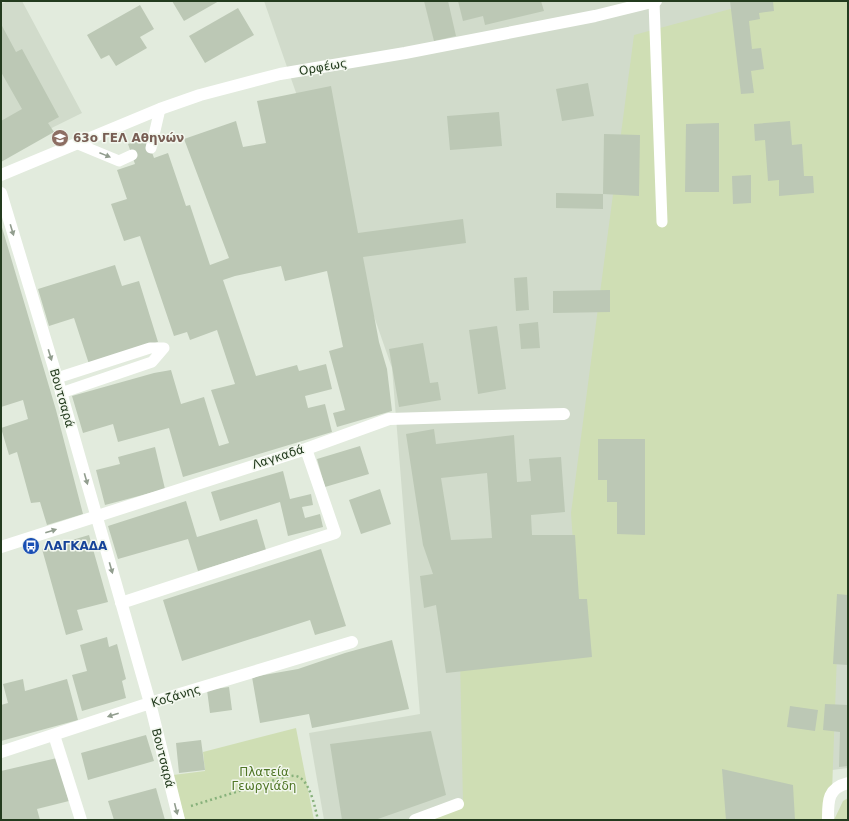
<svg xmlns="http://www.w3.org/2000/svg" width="849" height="821" font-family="'DejaVu Sans',sans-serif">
<rect width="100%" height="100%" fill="#e2ebdd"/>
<path fill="#d1dbcb" d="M8,1H22L82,113L1,153V4Z
M264,1H848V768L816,772V820H324L309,733L420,714L392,368Z"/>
<path fill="#cfdeb4" d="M760,1H848V599L839,598L831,820H428L463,804L460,657L580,642L571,513L634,35Z
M296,728L314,820H185L173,775L205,771L203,752Z
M848,798V820H834L843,801Z"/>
<path fill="#bcc8b5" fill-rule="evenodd" d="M172,1H219L184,21Z
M424,1H448L456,36L434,41Z
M458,1H541L544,11L485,25L483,16L463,21Z
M730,1H773L774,11L759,13L760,19L749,21L752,49L761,48L764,69L751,71L754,93L741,94Z
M140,5L154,29L140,37L147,48L116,66L109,55L101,59L87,35Z
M238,8L254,35L205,63L189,36Z
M1,24L16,52L22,49L59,117L48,123L54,132L1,162V121L22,109L1,72Z
M588,83L594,116L562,121L556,89Z
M331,86L358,233L463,219L466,243L363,257L379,342L387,369L392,411L337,427L333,413L345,410L329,351L343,347L327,271L285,281L281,266L235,276L223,280L256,376L297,365L299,371L326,364L332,389L305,396L308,408L325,404L332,432L183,477L169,428L118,442L113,424L83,433L72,396L154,373L171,370L181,404L204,397L219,446L229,443L211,390L235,384L217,330L190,340L187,332L174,336L140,236L124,241L111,204L127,199L117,170L135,164L128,144L147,138L154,158L168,153L186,206L190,205L210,265L229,258L184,139L236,121L243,147L266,143L257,101Z
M499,112L502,146L450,150L447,116Z
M790,121L792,145L802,144L804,176H813L814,193L779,196V180L768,181L765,140L755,141L754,124Z
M719,123V192H685L686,124Z
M604,134L640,135L639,196L603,194V209L556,208V193L603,194Z
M751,175V203L733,204L732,176Z
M1,224L56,410L83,514L47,525L40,502L31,503L17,452L9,455L1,428L28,419L23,400L1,407Z
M115,265L122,286L139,281L158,342L89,364L74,318L49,326L38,289Z
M527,277L529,310L516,311L514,278Z
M610,290V312L553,313V291Z
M538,322L540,348L521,349L519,324Z
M497,326L506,389L478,394L469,330Z
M423,343L430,383L438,382L441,400L399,407L389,349Z
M434,429L436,444L514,435L517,482L531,481L529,459L561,457L565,512L531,515L532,535H575L579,599H587L592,657L446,673L436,605L424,608L420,576L433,574L423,545L406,434ZM487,473L492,538L451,540L441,478Z
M598,439H645V535L617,534V502H607V480H598Z
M360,446L369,474L325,487L317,459Z
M155,447L165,489L105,505L96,470L120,464L118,457Z
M283,471L290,499L311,494L313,505L302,507L305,518L320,514L323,527L288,536L280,502L220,521L211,492Z
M380,489L391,524L361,534L349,500Z
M186,501L197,537L257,519L266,550L198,571L188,539L118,559L108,526Z
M89,535L108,602L77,610L83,630L66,635L42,549Z
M321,549L346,626L315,635L310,620L182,661L163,600Z
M837,594L848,595V665L833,664Z
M107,637L109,647L117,644L126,679L122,681L126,698L82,711L72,675L87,671L80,645Z
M392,640L409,709L312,728L309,714L260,723L252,677L298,669L345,653Z
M23,679L25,691L67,679L78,720L1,741V705L8,703L3,684Z
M229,687L232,710L210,713L207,690Z
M825,704L848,705V766L839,767L840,732L823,730Z
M790,706L818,710L815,731L787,727Z
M431,731L446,795L375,820H342L330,744Z
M146,735L154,761L88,780L81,753Z
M201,740L205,770L179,773L176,743Z
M57,758L69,801L37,809L40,820H1V771Z
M722,769L793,785L795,820H726Z
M156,788L165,820H114L108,801Z"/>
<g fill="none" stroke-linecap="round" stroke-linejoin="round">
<path stroke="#87b17b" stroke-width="2.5" stroke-dasharray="2 3" stroke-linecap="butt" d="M191,806L284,777C288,777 293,775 296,776C310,779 315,808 318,820"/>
<path stroke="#fff" stroke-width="11" d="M654,2L662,222
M78,144L119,161L132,155
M151,148L160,109
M57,378L150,348H164L152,362L61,393"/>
<path stroke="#fff" stroke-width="12" d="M54,735L81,820"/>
<path stroke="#fff" stroke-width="12" d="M1,193L57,378L150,703L179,820
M1,547L306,449L389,419L564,414
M121,603L335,533L306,449
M1,752L150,703L352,642
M415,820L458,804
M828,820C828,802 827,788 848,783"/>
<path stroke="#fff" stroke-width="12" d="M1,175L160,109L200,95L280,74L405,53L595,16L656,1"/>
</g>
<defs><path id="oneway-solid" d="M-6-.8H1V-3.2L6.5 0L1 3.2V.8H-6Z"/></defs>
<g fill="#919d8e">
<use href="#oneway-solid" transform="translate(105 155) rotate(22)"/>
<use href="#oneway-solid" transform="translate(12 230) rotate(73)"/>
<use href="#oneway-solid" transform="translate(50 355) rotate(73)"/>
<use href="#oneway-solid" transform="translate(86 479) rotate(74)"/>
<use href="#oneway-solid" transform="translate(51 531) rotate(-18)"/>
<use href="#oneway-solid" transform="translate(111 568) rotate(74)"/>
<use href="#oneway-solid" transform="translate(113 715) rotate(162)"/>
<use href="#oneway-solid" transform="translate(176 809) rotate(76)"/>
</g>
<defs>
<g id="school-disc" transform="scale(0.9)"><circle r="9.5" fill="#8d6e63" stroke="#f2f7ee"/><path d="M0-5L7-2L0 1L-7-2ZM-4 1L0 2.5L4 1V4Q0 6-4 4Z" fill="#fff"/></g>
<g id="bus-disc" transform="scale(0.9)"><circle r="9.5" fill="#1a4fb4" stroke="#f2f7ee"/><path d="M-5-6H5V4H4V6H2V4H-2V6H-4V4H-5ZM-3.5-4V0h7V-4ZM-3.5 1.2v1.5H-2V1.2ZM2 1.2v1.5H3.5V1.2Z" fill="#fff"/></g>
</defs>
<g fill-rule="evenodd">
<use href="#school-disc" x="60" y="138"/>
<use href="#bus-disc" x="31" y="546"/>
</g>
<g text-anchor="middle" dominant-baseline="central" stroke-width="3" stroke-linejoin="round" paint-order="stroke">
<g font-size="12" fill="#233b1e" stroke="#f2f7ee">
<text transform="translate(323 67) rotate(-10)">Ορφέως</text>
<text transform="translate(62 398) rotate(74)">Βουτσαρά</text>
<text transform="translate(278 457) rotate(-18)">Λαγκαδά</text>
<text transform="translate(176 696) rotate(-17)">Κοζάνης</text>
<text transform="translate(163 758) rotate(76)">Βουτσαρά</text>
</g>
<g font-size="12" font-weight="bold" fill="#785e54" stroke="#f2f7ee" text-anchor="start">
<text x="73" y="138">63ο ΓΕΛ Αθηνών</text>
</g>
<g font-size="12" font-weight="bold" fill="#164399" stroke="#f2f7ee" text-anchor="start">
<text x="44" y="546">ΛΑΓΚΑΔΑ</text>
</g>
<g font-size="12" fill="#4f7525" stroke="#f2f7ee">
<text x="264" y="772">Πλατεία<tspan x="264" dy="14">Γεωργιάδη</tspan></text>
</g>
</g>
<rect width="849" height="821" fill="none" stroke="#233b1e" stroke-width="4"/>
</svg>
